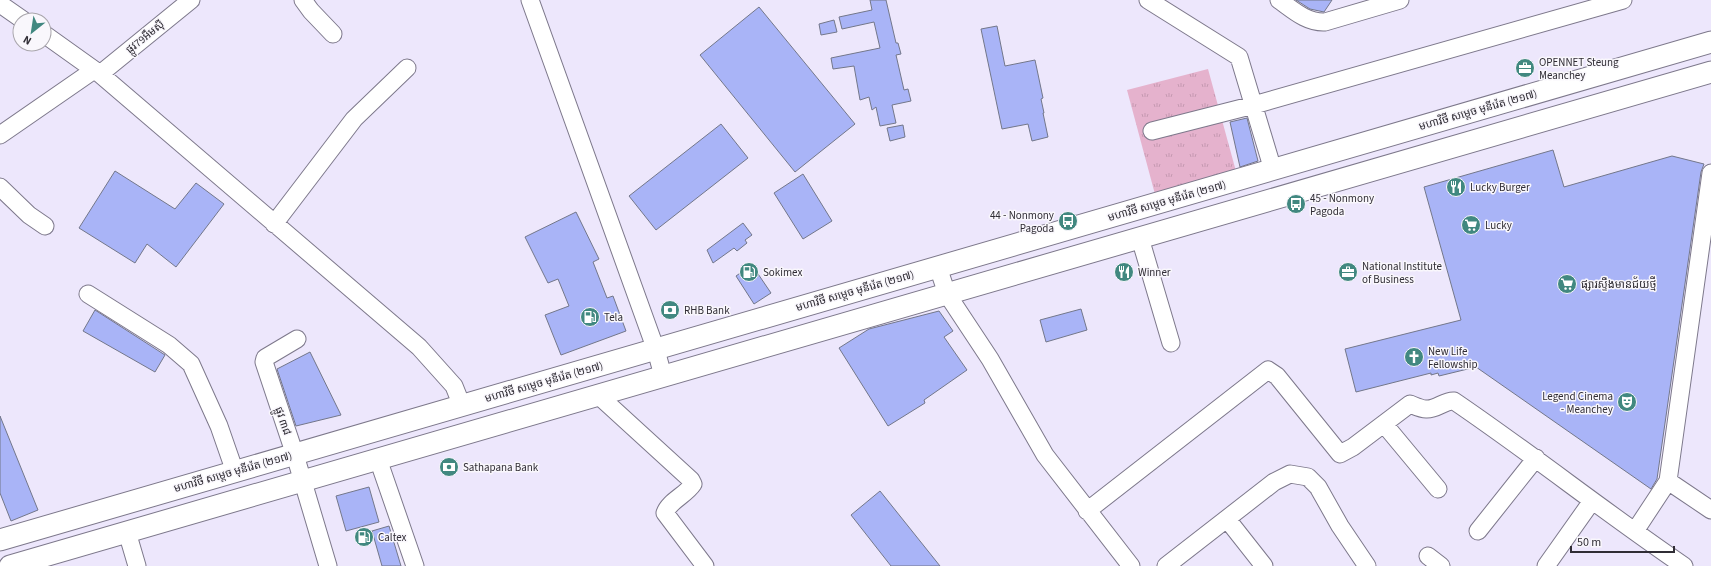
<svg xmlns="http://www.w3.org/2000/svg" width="1711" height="566" font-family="'Source Sans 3','Noto Sans Khmer',sans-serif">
<defs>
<pattern id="grass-tufts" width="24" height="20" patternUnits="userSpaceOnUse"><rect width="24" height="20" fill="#e5b2cd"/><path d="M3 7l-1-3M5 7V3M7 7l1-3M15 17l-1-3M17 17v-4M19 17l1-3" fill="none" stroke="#c599b1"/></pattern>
</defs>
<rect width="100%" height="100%" fill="#ede7fc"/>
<path fill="url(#grass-tufts)" d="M1208,69L1237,175L1156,198L1127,90Z"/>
<path fill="#a9b4f7" stroke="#73778a" d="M870,0H886L896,43H898L901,54L896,55L904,90L908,89L911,101L892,105L896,123L880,126L876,107L872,110L869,97L860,100L854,66L833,69L831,58L880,48L874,22L842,29L839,17L872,10Z
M1296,0H1332L1324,12L1310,9Z
M759,7L855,124L795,172L700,55Z
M834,20L837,32L821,35L819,24Z
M997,26L1005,66L1035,60L1043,98L1041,99L1044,113H1043L1048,137L1032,141L1028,124L1002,129L981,29Z
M1247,118L1258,161L1240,167L1230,122Z
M721,124L748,158L656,230L629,196Z
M903,125L905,137L890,141L887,128Z
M1553,150L1564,187L1672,156L1704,164L1701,172L1657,479L1651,489L1476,367L1439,376L1438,373L1431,375V373L1356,392L1345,349L1461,320L1424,187Z
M115,171L175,209L196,183L224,204L176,267L147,244L135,263L79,228Z
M803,174L832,221L803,239L774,193Z
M576,212L599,259L593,262L607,298L613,296L626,331L561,355L545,315L569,306L558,279L548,283L525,237Z
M743,223L752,235L745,240L747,243L737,251L734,248L713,263L707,250Z
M752,265L771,293L754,304L736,276Z
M1081,309L1087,330L1046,342L1040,320Z
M95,310L165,355L155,372L83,331Z
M939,311L953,331L944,337L967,370L924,400L925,403L888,426L839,348L869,329Z
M310,352L341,415L296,426L277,369Z
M0,416L38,510L11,521L0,493Z
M369,487L379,522L346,531L336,496Z
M880,491L940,566H891L851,515Z
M389,526L401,566H382L372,531Z"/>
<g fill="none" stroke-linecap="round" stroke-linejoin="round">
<g stroke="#7d788b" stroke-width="19">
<path id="minor" d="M303,0L311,11L333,34
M530,0L656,350L663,376
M1148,0L1239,57L1273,170
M1279,0C1293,10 1307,23 1325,22L1400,0
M0,4L23,20
M44,34L100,74L419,347L454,386L462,406
M100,74L191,0
M1152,131L1254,105L1623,0
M0,135L94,70
M0,187L29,215L45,226
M274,224L354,119L407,68
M1140,238L1171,343
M938,267L947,294L990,359L1045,455L1131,566
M88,294L169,345L191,364L219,426L235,472
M297,339L265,358L264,362L295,455L328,566
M598,395L691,480L693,484C686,495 669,501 665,513L705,566
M1384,424L1438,489
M378,459L415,566
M1668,481L1711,510
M1087,511L1268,370L1277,376L1340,454L1353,447L1410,404C1415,406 1421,409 1426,409C1436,410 1445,400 1454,401C1532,454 1606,513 1684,566
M1227,519L1264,566
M1478,531L1536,458
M1635,531L1668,481L1711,173
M127,532L137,566
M1428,556L1441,566
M1166,566L1274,482L1290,474L1308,477L1318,487L1340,526L1367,566
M1546,566L1592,501"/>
</g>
<g stroke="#7d788b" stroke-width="23">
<path id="major" d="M0,540L1711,42
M10,566L1711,72"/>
</g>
<use href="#minor" stroke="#fff" stroke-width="17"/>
<use href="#major" stroke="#fff" stroke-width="21"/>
</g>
<defs>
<g id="office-disc" transform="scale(1)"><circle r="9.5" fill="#418880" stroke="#f9f7fc"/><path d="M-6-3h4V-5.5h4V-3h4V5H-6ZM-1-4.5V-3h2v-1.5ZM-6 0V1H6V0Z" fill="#fff"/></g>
<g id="restaurant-disc" transform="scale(1)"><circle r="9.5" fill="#418880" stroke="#f9f7fc"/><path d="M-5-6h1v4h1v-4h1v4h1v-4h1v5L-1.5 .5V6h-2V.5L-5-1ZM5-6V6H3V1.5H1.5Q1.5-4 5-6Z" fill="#fff"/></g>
<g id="bus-disc" transform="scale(1)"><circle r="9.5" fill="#418880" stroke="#f9f7fc"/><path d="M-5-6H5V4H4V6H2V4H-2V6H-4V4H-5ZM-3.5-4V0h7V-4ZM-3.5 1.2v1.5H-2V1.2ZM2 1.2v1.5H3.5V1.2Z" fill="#fff"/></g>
<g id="supermarket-disc" transform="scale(1)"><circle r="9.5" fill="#418880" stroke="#f9f7fc"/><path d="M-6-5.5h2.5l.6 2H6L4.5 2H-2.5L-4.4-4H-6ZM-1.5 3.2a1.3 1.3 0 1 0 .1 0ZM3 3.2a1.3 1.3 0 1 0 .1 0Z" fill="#fff"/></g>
<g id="fuel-disc" transform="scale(1)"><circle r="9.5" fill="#418880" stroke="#f9f7fc"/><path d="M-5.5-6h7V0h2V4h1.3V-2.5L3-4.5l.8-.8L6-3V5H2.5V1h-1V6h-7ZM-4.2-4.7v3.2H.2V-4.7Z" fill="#fff"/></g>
<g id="bank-disc" transform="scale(1)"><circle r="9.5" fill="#418880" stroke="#f9f7fc"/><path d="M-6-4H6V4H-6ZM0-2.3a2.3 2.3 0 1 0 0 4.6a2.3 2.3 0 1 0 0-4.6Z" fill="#fff"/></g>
<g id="church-disc" transform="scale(1)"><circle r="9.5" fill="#418880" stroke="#f9f7fc"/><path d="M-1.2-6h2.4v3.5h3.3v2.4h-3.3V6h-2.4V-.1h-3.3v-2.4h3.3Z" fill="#fff"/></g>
<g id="theatre-disc" transform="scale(1)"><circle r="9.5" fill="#418880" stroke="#f9f7fc"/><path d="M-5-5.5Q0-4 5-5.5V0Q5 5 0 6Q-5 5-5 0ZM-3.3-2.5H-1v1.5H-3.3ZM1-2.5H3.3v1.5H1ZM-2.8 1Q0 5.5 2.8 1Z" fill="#fff"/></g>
</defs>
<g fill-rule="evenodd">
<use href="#office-disc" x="1525" y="68"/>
<use href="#restaurant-disc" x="1456" y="187"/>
<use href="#bus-disc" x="1296" y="204"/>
<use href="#bus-disc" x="1068" y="221"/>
<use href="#supermarket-disc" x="1471" y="225"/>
<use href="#fuel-disc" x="749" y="272"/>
<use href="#restaurant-disc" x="1124" y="272"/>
<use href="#office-disc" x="1348" y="272"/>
<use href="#supermarket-disc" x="1567" y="284"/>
<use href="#bank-disc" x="670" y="310"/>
<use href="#fuel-disc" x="590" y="317"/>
<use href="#church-disc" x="1414" y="357"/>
<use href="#theatre-disc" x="1627" y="402"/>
<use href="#bank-disc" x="449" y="467"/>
<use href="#fuel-disc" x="364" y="537"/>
</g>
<g text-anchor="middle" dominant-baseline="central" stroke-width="3" stroke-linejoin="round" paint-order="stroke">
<g font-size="11" fill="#302d35" stroke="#f9f7fc">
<text transform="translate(145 37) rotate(-39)">ផ្លូវ79អឹមស៊ី</text>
<text transform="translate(1478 110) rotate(-16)">មហាវិថី សម្តេច មុនីរ៉េត (២១៧)</text>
<text transform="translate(1167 201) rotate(-16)">មហាវិថី សម្តេច មុនីរ៉េត (២១៧)</text>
<text transform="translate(855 291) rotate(-16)">មហាវិថី សម្តេច មុនីរ៉េត (២១៧)</text>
<text transform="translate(544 382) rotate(-16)">មហាវិថី សម្តេច មុនីរ៉េត (២១៧)</text>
<text transform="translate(283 421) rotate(71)">ផ្លូវ ៣៨</text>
<text transform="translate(233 472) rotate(-16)">មហាវិថី សម្តេច មុនីរ៉េត (២១៧)</text>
</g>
<g font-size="11" fill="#302d35" stroke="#f9f7fc" text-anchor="start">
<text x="1539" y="62">OPENNET Steung<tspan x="1539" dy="13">Meanchey</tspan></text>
<text x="1470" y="187">Lucky Burger</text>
<text x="1310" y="198">45 - Nonmony<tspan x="1310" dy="13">Pagoda</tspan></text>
<text x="1054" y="215" text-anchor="end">44 - Nonmony<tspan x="1054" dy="13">Pagoda</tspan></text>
<text x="1485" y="225">Lucky</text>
<text x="1362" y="266">National Institute<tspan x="1362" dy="13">of Business</tspan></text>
<text x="763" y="272">Sokimex</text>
<text x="1138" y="272">Winner</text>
<text x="1581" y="284">ផ្សារស្ទឹងមានជ័យថ្មី</text>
<text x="684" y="310">RHB Bank</text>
<text x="604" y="317">Tela</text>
<text x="1428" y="351">New Life<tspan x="1428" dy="13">Fellowship</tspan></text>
<text x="1613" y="396" text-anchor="end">Legend Cinema<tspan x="1613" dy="13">- Meanchey</tspan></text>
<text x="463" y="467">Sathapana Bank</text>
<text x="378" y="537">Caltex</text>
</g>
</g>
<g transform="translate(32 32) rotate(210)"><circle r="19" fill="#f9f7fc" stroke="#a9a6ac"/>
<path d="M0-3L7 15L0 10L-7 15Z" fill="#418880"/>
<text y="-6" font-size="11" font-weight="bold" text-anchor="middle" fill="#302d35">N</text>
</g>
<path d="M1571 546v6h103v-6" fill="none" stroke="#302d35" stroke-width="2"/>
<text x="1577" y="546" font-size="12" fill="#302d35" stroke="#f9f7fc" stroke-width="3" paint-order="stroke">50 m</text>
</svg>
